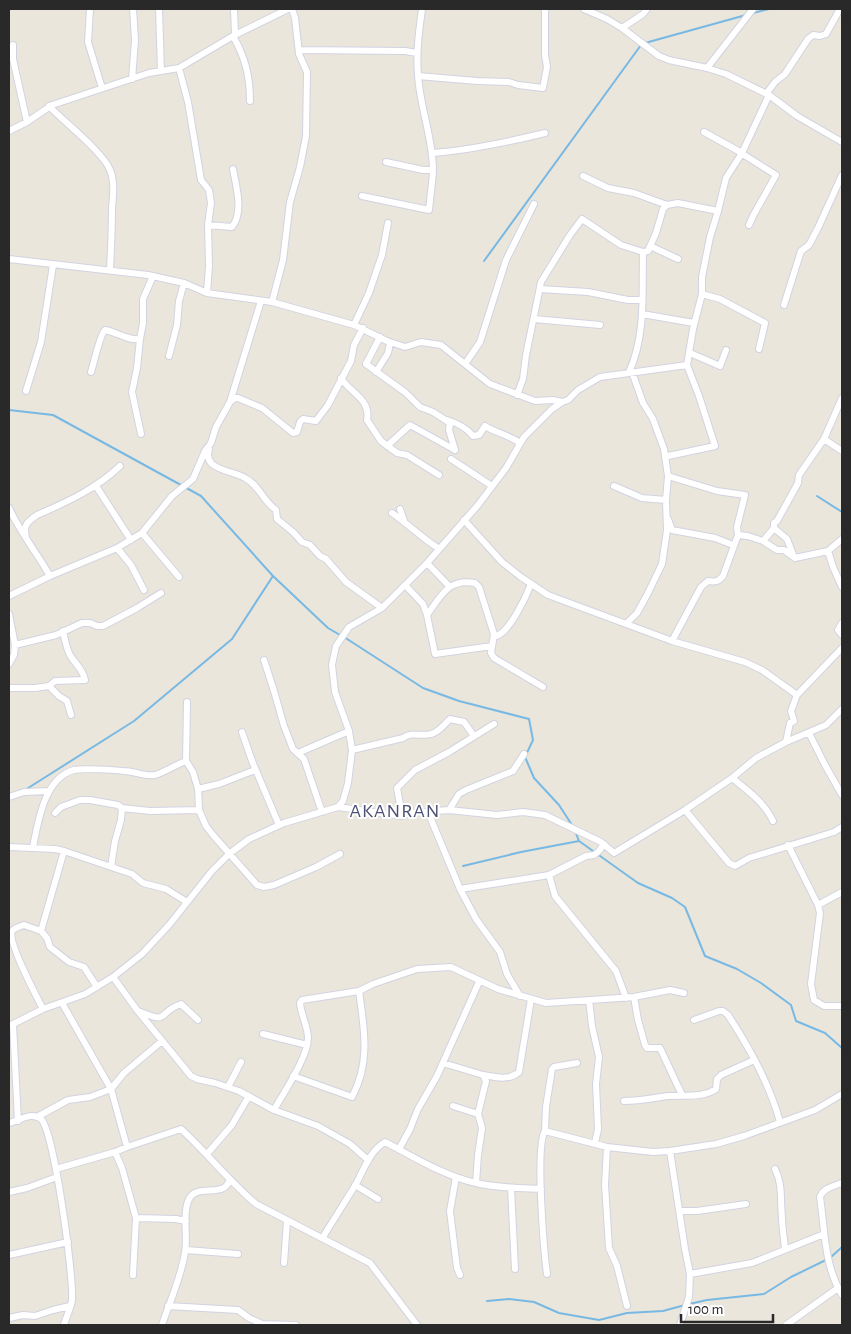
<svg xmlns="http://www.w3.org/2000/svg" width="851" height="1334" font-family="'Alegreya Sans',sans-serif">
<rect width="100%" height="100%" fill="#eae6dc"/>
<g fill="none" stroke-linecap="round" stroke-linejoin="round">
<path stroke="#78b9e4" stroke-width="2" d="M753,13L769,9
M645,43L746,15
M484,261L641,45
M9,410L53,415L201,496L273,576L328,628L340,635
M817,496L842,512
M344,637L423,688L459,701L529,719L533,740L525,757L534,778L559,805L572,825
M25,790L134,721L232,639L273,576
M575,831L579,841L638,883L672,898L685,907L705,956L737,969L761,983L791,1005L796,1021L825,1033L842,1048
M463,866L521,852L579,841
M487,1301L509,1299L534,1302L559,1313L599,1320L627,1313L663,1311L685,1305
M689,1304L707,1300L764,1294L791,1277L830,1258L842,1247"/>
<g stroke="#d2d3e1" stroke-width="8">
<path id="minor" d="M90,9L88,42L102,88
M159,9L161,71
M234,9L235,34
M422,9C419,31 416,53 418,75C420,108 433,138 433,171
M622,28L643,14L647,9
M233,36C245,57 250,76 250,101
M13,45V59L27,122
M299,50L405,51L417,53
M179,68L188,102L201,180L209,190L211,203L208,225L209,266L207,293
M707,68L753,9
M418,76L477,81L509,82L518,85L543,88L547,67L545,55V9
M132,79L135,40L133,9
M766,94L775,82L785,74L808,39L813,35L820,36L826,34L840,9
M769,95L797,116L842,142
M49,106C64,122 103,152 110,170C115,182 113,196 112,208C112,229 111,249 110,270
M9,131L27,122L52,105L149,73L179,68L233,36L288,9
M704,132L742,153
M433,153C471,150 508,142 545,133
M741,153L776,175L754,214L749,225
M583,176L608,188L634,193L667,205L678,203L718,211
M362,196L429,210L433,173L432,170H423L386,162
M208,225L232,227C244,212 236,186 233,169
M650,246L678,259
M9,259L148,275L184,283L207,293L272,302L354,325L387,341L405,347L421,342L441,345L490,384L535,401L553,400L562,402
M540,289L588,292L628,300H641
M702,294L720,299L765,323L759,349
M272,302L283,260L290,202L300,167L306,136L307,72L299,54L295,18L292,9
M784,305L801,251L809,245L818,228L842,175
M642,314L694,323
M534,319L600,325
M354,325L369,293L382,255L388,223
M380,337L366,364L406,393L420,407L433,412L450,423L449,430L455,450
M140,339L137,368L132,392L141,434
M690,353L720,366L726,350
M169,356L177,325L179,301L184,283
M465,364L480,342L506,260L534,204
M91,372C94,363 100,334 105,330C117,332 128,341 140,339L143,323V299L153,276
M376,372L388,353L390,343
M629,372C646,336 642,292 643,252L648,251L656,233L663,209L667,205
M341,378C350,393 371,399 367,420L381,441L397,453L407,455L439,475
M26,391L41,342L53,265
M517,395L523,379L526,355L541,282L570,235L582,219L621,245L643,252
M230,402L235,398H238L262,408L293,433L297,432L300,422L303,419L316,421L328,405L351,361L354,345L363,328
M447,420C457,423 466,427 473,436L479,435L485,426C496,433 509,435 520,443
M824,439L842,451
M387,446L410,425L455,450
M209,449C207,455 208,460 212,464C222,472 235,472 245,478C259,485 263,501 276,510L277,519L293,532L302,542L310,545L320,556L326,559L346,582L382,608
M668,456L715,446L699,396L687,365
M451,459L492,486
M668,476L717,491L745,495L737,527L738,535L723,576C718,582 715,582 708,581L701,587L672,641
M96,486L131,540
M614,486L642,498L666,500
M9,508C20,532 37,553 50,576
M400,509L404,521
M392,513C408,524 422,538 438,548
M668,519L672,530L715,538L733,545
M464,520L502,562L521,577L548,595L672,641L745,662L762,670L797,695
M774,528L787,539L794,557
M142,533L179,577
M738,535L748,536L763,541L777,550H784L795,558L828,551L842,539
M26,537C23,525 27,522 37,515C67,502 96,489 120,466
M763,541L774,528V523L777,521L798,483L799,475L824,439L842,398
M117,548L131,565L144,590
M828,551L833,567L842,587
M427,563L449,586
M405,585L423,604L427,615L435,654L492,646
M9,596L50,576L117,548L142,533L172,496L193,479L205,451L211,443L216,427L230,402L261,301
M9,614L15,645L14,655L9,664
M427,615C441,596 448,578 475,583L479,587L494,634L491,653L494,658L543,687
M627,623L637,613L647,595L662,564L667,530L666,500L668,476L664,449L653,419L643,403L632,372
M842,623L838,630L842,635
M494,634L496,636C509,633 526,597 531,584
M15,645L56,635L82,623H90L97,626H103L137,608L161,593
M264,660L274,691L284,726L293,749L304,759L322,812
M49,686L59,696L67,701L71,715
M9,688H35L49,686L55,681L85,680C83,669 75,664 70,655C66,648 65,639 63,631
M187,702L186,761L193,772L198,789L199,810L206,826L213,835L257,885L264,887L274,885L316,867L340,854
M242,732L252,761L279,825
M809,733L825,765L842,795
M786,742L790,723L794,721L791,711L797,695L842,648
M352,750L403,738C412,731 421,737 431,734C440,732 444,724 450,719L464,722L474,736
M298,753L349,731
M732,778C748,791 764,802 773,821
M198,789L219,784L255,770
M9,797L24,792L49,791
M338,807L402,816L411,813L449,810L497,815L523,812L545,815L601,842L614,853L685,810L732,778L756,758L786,742L826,725L842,709
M449,810L459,794L466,790L513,771L524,754
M685,810L729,863L735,866L749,858L834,832L842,827
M428,812L460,889L476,919L500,952L507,974L520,996
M55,813L61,807L80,800H90L118,805L122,808L150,811L199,810
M402,816L397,788L415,770L449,752L494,724
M788,845L818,905L820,913L811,984L814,1000L824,1006H842
M9,847L55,849L64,851L132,874L143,883L166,889L187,902
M33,847C38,822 44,778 74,770C82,768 115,770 124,771C134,771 145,777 155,775C165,772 175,765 186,761
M111,867L115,841L121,820L122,808
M549,875L555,896L616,971L626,998
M460,889L549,875L586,856L594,855L599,851L604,844
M818,905L842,892
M41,931L64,851
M113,977L137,1010L191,1076L197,1079L215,1083L239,1091L274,1110L318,1126L350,1144L368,1160
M634,997L638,1020L645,1045L647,1048H660L682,1095
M589,1000L592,1026L599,1057L596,1084L598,1129L595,1143
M62,1003L111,1089L127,1147
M43,1009C37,997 5,938 13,930C15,928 21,926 24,925L41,931L47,938L50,947L69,962L84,967L97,987
M138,1011C171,1025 156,1013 181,1004L198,1020
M694,1020L719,1011H723L728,1015C749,1047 770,1085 780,1122
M13,1024L18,1121
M9,1026L43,1009L85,994L113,977L142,954L169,925L212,871L229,854L249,839L284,823L338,807L343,801L348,783L352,750L349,731L335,692L332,665L336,646L349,627L382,608L427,563L478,505L506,468L524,437L552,409L562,402L568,400L578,390L600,377L687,365L693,329L702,294V277L710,237L718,211L726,178L742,153L769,95L726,74L707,68L669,60L659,56L622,28L607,19L584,9
M263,1034L307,1045
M443,1063L483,1075L486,1081L478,1114L482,1128L478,1155L476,1183
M483,1075C495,1077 509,1081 519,1072L531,999
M293,1076L352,1097C371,1062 364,1028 359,991
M228,1087L241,1062
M624,1101C639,1101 653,1098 668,1096C684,1095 703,1098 716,1089L717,1079L721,1075L754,1060
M453,1106L478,1114
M274,1110C284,1092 308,1057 308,1038C308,1027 301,1015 300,1003L302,1000L359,991L373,984L417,969L451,967L498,989L546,1003L634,997L670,990L684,993
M37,1117L68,1100L90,1097L111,1089L124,1073L162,1041
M9,1123C19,1121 31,1111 41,1119C54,1130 74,1278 72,1300C71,1308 66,1317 64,1325
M545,1131L546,1107L552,1069L554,1067L577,1063
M607,1147L605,1185L609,1248L617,1266L627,1306
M399,1149L410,1129L418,1109L437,1076L479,982
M670,1151L685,1249L690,1274L689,1297L680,1325
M115,1152L122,1168L136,1218L133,1275
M207,1154L232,1125L249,1096
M56,1169L115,1152L127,1147L181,1129C207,1153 229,1181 256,1204L370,1263L417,1325
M775,1169C783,1185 780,1199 782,1217C782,1227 784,1238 785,1249
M456,1177L450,1211L457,1268L460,1275
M842,1183C834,1186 823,1188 820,1197C825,1231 824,1265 842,1295
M355,1185L378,1199
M511,1188L515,1269
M9,1192L27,1188L57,1177
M680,1211H697L746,1204
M136,1218L176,1219L186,1221
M323,1237C334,1219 345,1202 356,1184C364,1169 370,1151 385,1142C414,1157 444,1176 476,1183C497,1188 519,1188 541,1189
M186,1250L238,1254
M9,1255L68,1242
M284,1263L287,1221
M547,1274C544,1252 535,1145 545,1131L607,1147L653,1152L670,1151L716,1144L744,1136L815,1110L842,1094
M690,1274L752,1263L824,1234
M168,1306L238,1310L249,1318L262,1324L296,1325
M9,1318L23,1315L35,1316L53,1310L70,1306
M162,1325C170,1301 181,1278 185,1252C188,1236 182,1214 189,1199C198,1182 224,1200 230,1179
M786,1325L838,1288"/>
</g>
<use href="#minor" stroke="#fff" stroke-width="6"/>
</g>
<g text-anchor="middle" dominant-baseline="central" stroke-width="4" stroke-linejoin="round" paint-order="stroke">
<g font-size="20" letter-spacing="1" fill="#4e5076" stroke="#fff">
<text x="395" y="811">AKANRAN</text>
</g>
</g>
<rect width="851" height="1334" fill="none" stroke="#292929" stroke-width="20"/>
<path d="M681 1314v8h92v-8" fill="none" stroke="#292929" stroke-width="2.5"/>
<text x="688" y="1314" font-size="15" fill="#292929" stroke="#ffffff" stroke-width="4" paint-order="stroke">100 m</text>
</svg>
